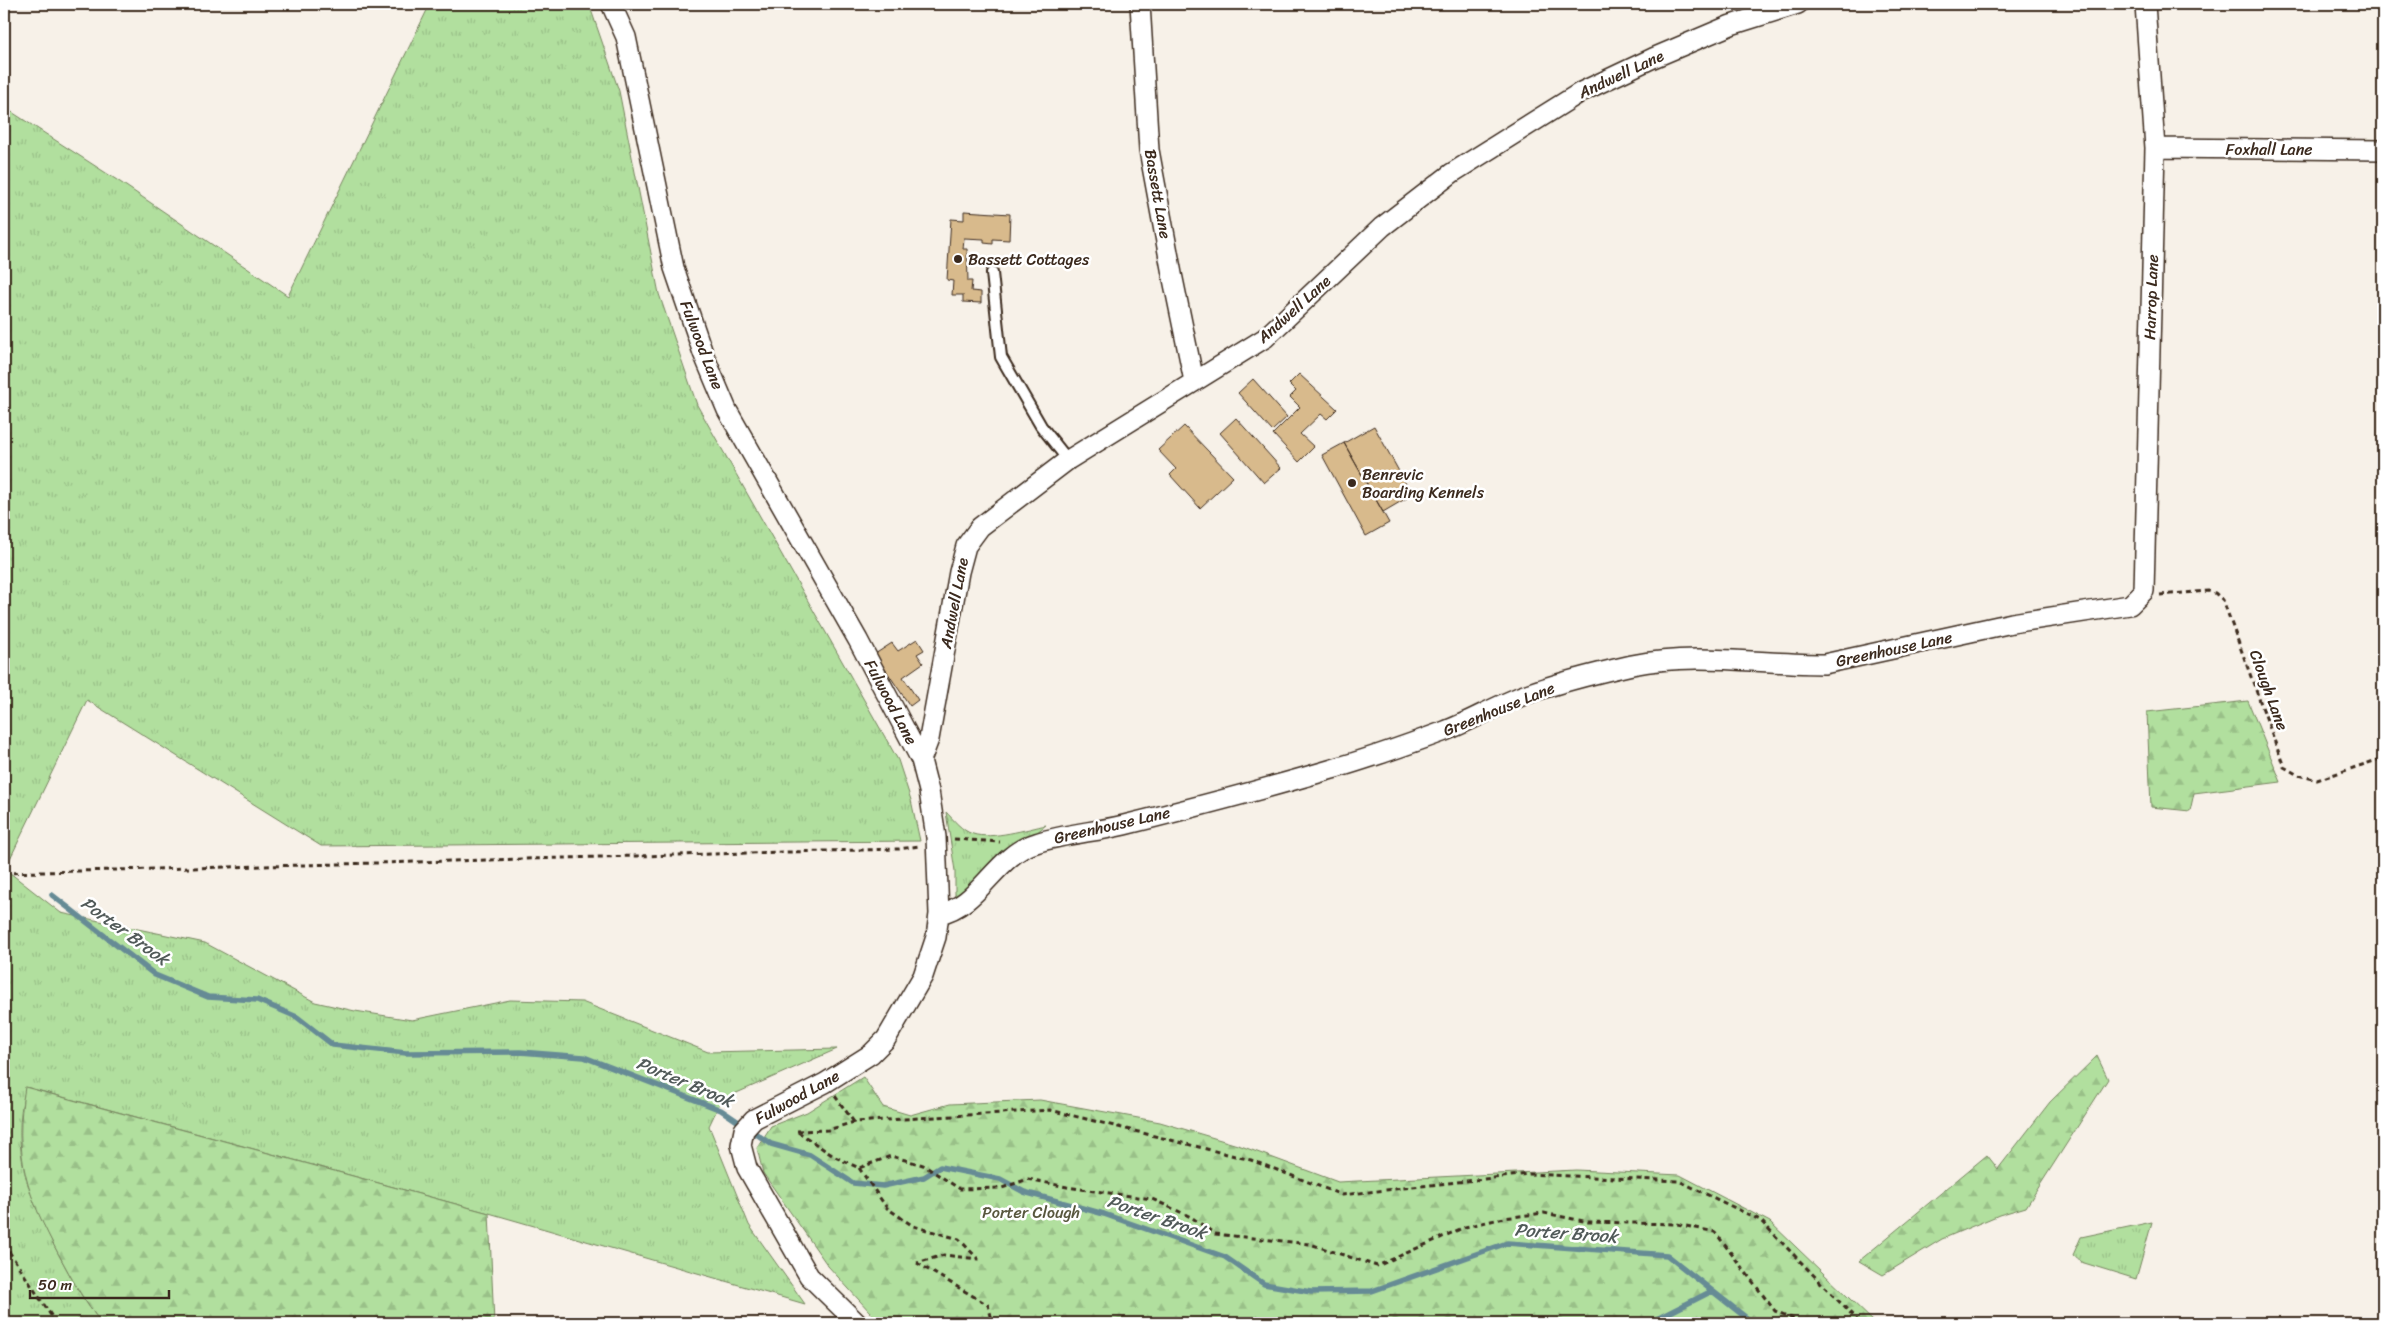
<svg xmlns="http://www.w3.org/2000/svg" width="2387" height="1327" font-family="Sriracha,sans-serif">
<defs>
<pattern id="grass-tufts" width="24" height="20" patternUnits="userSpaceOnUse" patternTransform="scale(1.25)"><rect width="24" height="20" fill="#b1df9e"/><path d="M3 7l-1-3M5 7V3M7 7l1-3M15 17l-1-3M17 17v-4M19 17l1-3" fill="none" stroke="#99c088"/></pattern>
<pattern id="forest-firs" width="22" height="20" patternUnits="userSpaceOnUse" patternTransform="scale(1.25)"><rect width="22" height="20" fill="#b1df9e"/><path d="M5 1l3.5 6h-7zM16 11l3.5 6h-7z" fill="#99c088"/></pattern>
</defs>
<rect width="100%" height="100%" fill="#f7f1e8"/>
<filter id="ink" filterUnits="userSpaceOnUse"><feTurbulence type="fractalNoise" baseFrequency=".02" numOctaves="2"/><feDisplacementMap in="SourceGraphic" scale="10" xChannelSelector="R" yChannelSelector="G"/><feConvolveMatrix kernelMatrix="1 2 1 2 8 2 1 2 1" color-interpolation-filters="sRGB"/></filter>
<g filter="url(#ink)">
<path fill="url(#grass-tufts)" stroke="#76845e" d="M430,4H589L619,91L659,294L697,405L898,760L911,800L920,841L321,846L87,700L5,869L61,913L205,943L315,1002L355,1011L412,1020L510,1000L582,1002L708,1052L837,1049L732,1095L719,1105L709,1126L749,1225L805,1304L489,1213L26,1087C9,1151 30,1200 59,1255C72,1279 84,1303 102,1323H4V107L120,182L288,296Z
M946,812C953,819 962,831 973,834C991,840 1028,829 1046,825L955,898V871Z
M2152,1222L2136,1279L2081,1262L2073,1255L2081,1237Z"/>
<path fill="url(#forest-firs)" stroke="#76845e" d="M2248,701L2281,782L2194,793L2190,811L2151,807L2147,712Z
M2097,1056L2108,1079L2026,1207L1999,1215L1942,1239L1883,1275L1859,1261L1987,1155L1998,1169L2050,1102Z
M863,1077L883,1107L910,1115L950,1104L1040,1100L1160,1122L1241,1146L1338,1182L1576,1170L1680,1175L1770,1222L1875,1323H880L828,1266L763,1173L757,1148L771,1126L807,1112Z
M25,1087L489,1213L494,1323H102C84,1302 72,1279 59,1255C27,1195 13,1157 25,1087Z"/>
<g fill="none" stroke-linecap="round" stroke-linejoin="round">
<path stroke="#668b95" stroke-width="5.5" d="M52,895L155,975L208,997L257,1000L297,1017L333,1045L406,1053L520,1052L584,1057L721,1110L771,1144L810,1155L853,1183L883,1186L924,1177L940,1167L1000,1179L1024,1192L1104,1214L1225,1257L1264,1284L1311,1292L1372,1291L1507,1243L1667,1255L1749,1320L1757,1323
M1649,1323L1712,1291"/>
</g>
<path fill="#d8ba8c" stroke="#3b2a1e" d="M964,211L1010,214L1009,240L993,239V244L984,243V239L964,238L963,249H967L968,281H972L971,291L981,292V303L963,302V295H952L953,281L947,280L951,219L964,220Z
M1299,374L1337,409L1327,419L1321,414L1300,434L1314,447L1299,462L1273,434L1300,407L1290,397L1296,391L1289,384Z
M1253,379L1287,417L1272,431L1238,393Z
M1236,418L1281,468L1264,483L1220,433Z
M1184,426L1233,477L1200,508L1170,475L1176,469L1158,450Z
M1374,426L1412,495L1383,512L1344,443Z
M1344,443L1389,523L1366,536L1322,455Z
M917,639L924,650L917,654L923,663L903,677L918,700L910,706L875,654L892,643L898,651Z"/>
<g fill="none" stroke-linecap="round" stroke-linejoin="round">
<g stroke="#3b2a1e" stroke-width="14">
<path id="lane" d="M992,273L1001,357L1041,426L1068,460"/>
</g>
<g stroke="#3b2a1e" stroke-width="22">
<path id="street" d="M611,4L626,37L674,268L703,353L727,410L858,640L921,760L929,791L936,837L939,914L936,937L923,976L886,1039L871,1054L825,1083L754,1119L744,1130L741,1145L747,1168L809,1276L857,1323
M1140,4L1149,150L1172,274L1194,381
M2155,148L2383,150
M921,760L929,739L959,572L966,546L980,527L1068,460L1265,338L1382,227L1452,173L1581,92L1653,58L1731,25L1798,4
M939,914C980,906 995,855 1036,843C1064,834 1095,832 1124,825C1192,808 1261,790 1329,770C1368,759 1407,745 1445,731C1473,720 1499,704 1527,694C1560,682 1597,673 1632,665C1697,652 1759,664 1824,664L2012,623L2130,605L2144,591L2155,148L2145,4"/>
</g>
<path stroke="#3b2a1e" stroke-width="3" stroke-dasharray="5 4" stroke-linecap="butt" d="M2160,595L2208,591L2215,593L2223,600L2284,767L2298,775L2317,780L2383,758
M954,839L1000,842
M4,873L899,849L920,846
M835,1096L854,1122
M797,1131L828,1130L854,1122L1050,1110L1251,1160L1342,1195L1529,1174L1679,1181L1760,1220L1860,1323
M798,1132L835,1157L859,1168L891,1156L923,1165L960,1189L1002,1188L1028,1179L1067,1187L1152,1199L1191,1217L1215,1234L1310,1244L1377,1266L1465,1227L1504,1218L1544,1213L1588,1222L1677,1224L1715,1232L1775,1311L1803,1323
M859,1168L887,1208L913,1226L959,1239L978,1259L944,1255L917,1263
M4,1244L56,1323
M917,1263L988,1305L993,1323"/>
<use href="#lane" stroke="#fff" stroke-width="10"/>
<use href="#street" stroke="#fff" stroke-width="19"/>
</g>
</g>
<g fill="#3b2a1e" stroke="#fff" stroke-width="2">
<circle cx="958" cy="259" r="5"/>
<circle cx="1352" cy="483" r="5"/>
</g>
<g text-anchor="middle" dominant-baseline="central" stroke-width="5" stroke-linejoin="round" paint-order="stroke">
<g font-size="16" fill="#3b2a1e" stroke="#fff">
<text transform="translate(1621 74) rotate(-25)">Andwell Lane</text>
<text x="2269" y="149">Foxhall Lane</text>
<text transform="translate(1158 194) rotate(80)">Bassett Lane</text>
<text transform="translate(2151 297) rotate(-88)">Harrop Lane</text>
<text transform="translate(1294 309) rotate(-42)">Andwell Lane</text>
<text transform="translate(702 345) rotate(69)">Fulwood Lane</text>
<text transform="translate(954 603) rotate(-79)">Andwell Lane</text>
<text transform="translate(1894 649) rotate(-12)">Greenhouse Lane</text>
<text transform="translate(2269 690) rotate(70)">Clough Lane</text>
<text transform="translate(891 702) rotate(62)">Fulwood Lane</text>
<text transform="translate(1499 709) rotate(-22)">Greenhouse Lane</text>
<text transform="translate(1112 825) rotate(-13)">Greenhouse Lane</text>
<text transform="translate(797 1097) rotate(-29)">Fulwood Lane</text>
</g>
<g font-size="16" fill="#3b2a1e" stroke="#fff" text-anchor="start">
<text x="968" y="259">Bassett Cottages</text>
<text x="1362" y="474">Benrevic<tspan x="1362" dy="18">Boarding Kennels</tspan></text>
</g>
<g font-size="16" fill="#58573e" stroke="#fff">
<text x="1031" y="1212">Porter Clough</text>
</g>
<g font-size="18" font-style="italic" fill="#515a59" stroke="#fff">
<text transform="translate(125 931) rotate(36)">Porter Brook</text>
<text transform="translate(685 1082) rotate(23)">Porter Brook</text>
<text transform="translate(1157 1217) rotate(19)">Porter Brook</text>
<text transform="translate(1566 1233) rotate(4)">Porter Brook</text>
</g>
</g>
<rect width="2387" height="1327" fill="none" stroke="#fff" stroke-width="20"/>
<rect x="10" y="10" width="2367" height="1307" fill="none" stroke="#3b2a1e" stroke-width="2" filter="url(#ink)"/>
<path d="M30 1290v8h139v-8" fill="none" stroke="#3b2a1e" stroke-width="2.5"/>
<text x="38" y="1290" font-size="15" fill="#3b2a1e" stroke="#ffffff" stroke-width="4" paint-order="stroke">50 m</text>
</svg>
